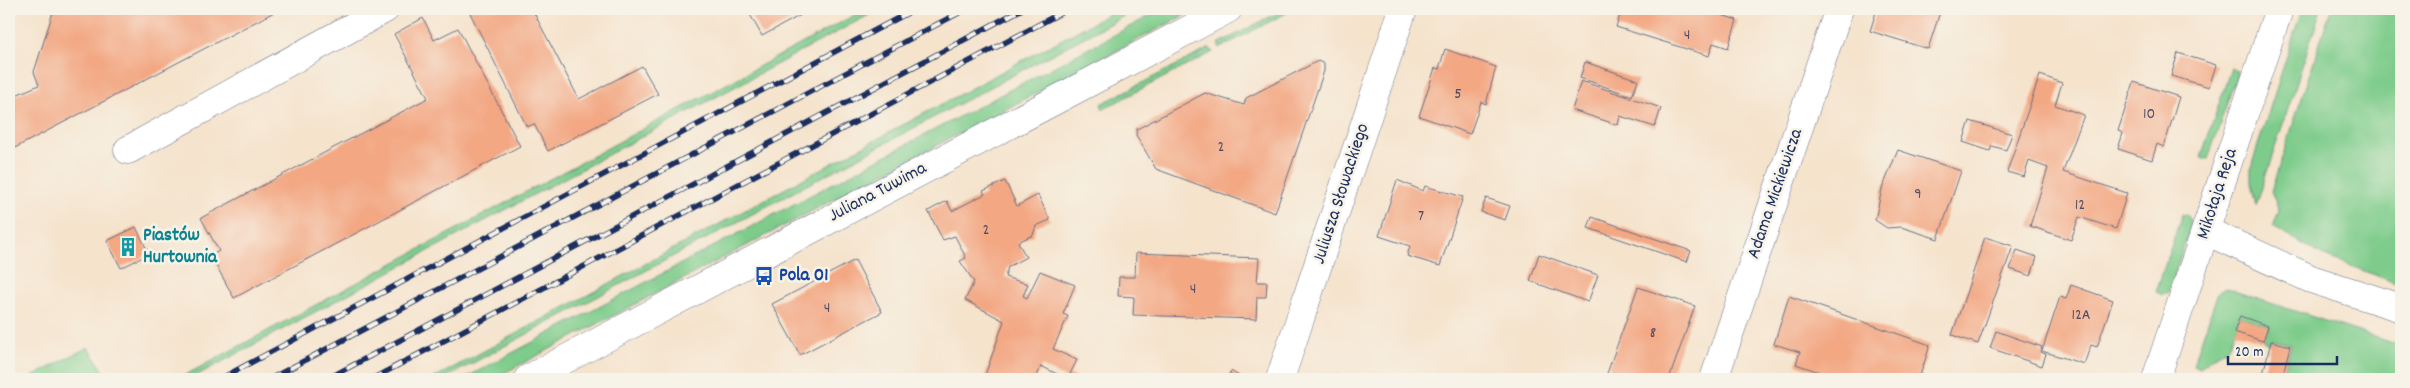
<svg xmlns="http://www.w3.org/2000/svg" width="2410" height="388" font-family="Dekko,sans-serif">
<rect width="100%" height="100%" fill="#f7f3e8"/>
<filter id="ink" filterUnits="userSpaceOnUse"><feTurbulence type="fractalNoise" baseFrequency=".02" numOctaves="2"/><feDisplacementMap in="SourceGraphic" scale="10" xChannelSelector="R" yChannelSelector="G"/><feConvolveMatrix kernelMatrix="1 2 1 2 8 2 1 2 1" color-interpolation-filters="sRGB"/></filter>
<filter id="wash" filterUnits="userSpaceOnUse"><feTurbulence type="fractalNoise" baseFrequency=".0096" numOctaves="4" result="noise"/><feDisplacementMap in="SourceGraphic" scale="20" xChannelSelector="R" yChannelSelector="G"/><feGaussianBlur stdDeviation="1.12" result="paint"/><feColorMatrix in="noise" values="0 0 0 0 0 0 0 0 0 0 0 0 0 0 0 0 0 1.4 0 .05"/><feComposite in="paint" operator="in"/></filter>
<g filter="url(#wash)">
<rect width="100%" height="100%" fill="#f5e3cc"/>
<path fill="#7ecc8b" stroke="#4c7e74" d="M866,9H880L190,379H178Z
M1118,9H1137L443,379H432Z
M1163,9H1196L493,379H463Z
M1285,9H1294L1220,48L1218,44Z
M2302,9H2321L2256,205L2251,183V167Z
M2331,9H2401V285L2322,255L2273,227L2279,210L2271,191Z
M1210,48L1213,52L1103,109L1101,104Z
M2231,68L2238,71L2208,159L2201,157Z
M2182,214L2188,216L2192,222L2168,293L2163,295L2156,292Z
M2225,288L2401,346V379H2369L2354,374L2352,379H2282L2291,345L2272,340L2270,344L2264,341L2269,326L2240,316L2230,345L2199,368L2193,365L2218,292Z
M88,347L109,379H28Z"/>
<g id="blocks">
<path fill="#f3a783" d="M54,9H280L9,151V98L39,85L34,72Z
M468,9H532L579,99L642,66L658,94L548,151L534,124L527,127Z
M747,9H812L762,36Z
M1622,9H1724L1722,15L1737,20L1728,48L1713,43L1709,56L1616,27Z
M1877,9H1941L1928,49L1870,31Z
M423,18L434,40L458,28L520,146L234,298L211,256L219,251L201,218L428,98L394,34Z
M1445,49L1496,67L1486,104L1481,102L1470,134L1419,116L1435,68L1439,69Z
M2178,53L2216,65L2209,87L2171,76Z
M1318,61L1324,64V71L1275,213L1156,169L1136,135L1137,129L1205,93L1244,105L1246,98Z
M1585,62L1638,80L1632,96L1580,78Z
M2040,75L2062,83L2055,105L2084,115L2063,172L2127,193L2116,229L2079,217L2071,240L2030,226L2048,168L2029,161L2024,177L2007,172Z
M1581,81L1661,108L1655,127L1620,116L1618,125L1572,110Z
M2134,82L2179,97L2164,147L2157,144L2152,160L2118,149L2123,133L2118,131Z
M1970,121L2012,134L2006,150L1992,146L1990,151L1963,142Z
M1898,150L1961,171L1938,239L1901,227L1887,228L1875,220L1882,189Z
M1397,180L1423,191L1425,186L1463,197L1440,266L1407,256L1410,246L1379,236Z
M1005,181L1017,206L1038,195L1050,220L1036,226L1033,235L1018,242L1026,257L1008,267L1005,277L1028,284L1023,296L1027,298L1040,271L1075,285L1063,314L1068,316L1053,349L1077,360L1070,374L1080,379H1067L1041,366L1036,379L984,378L1004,321L965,300L974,282L960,261L966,258L955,236L943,240L928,211L947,201L952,211L985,194L983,191Z
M1486,198L1510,206L1505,220L1481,212Z
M1592,217L1691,251L1687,262L1588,228Z
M136,227L149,254L121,268L107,241Z
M1985,237L2013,246L1978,344L1952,335Z
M2017,250L2037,257L2031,276L2010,269Z
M1136,253L1259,258L1257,282H1267L1266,297H1257L1256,319L1133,315L1134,297L1118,296L1119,277H1135Z
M1539,254L1598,275L1588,302L1530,281Z
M855,260L882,312L800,355L772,304Z
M2071,285L2113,300L2097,347L2091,345L2084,364L2042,351L2060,297L2066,299Z
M1638,287L1695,306L1669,379H1605Z
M1789,296L1930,345L1919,379H1839L1796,364L1800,352L1774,344Z
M2240,316L2268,326L2263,341L2234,332Z
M1996,331L2042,347L2040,352L2046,354L2042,366L1990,348Z
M2271,341L2290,346L2282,378L2263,374Z
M1231,371L1242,378L1241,379H1227Z
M1335,374L1349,379H1334Z"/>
</g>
</g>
<g filter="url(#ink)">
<use href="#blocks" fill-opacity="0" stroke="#676e84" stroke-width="1"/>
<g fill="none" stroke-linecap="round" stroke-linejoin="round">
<g stroke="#676e84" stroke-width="29">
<path id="minor" d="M128,150L385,9
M2206,231L2311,279L2401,308
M528,379L1228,9
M1280,379L1403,9
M1714,379L1839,9
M2156,379L2279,9"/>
</g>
<use href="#minor" stroke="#fff" stroke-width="28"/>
<g stroke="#1b2f5e" stroke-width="5.5">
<path id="rail" d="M220,379L915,9
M270,379L966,9
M327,379L1022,9
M372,379L1068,9"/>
</g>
<use href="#rail" stroke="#f7f3e8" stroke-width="4" stroke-dasharray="11" stroke-linecap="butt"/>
</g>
</g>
<defs>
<g id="building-bare" transform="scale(1.5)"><path d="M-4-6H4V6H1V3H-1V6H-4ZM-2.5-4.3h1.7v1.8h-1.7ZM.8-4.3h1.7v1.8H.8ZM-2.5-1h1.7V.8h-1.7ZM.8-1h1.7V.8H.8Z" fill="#0f9aa8" stroke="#f7f3e8" stroke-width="2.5" paint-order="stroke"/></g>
<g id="bus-bare" transform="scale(1.5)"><path d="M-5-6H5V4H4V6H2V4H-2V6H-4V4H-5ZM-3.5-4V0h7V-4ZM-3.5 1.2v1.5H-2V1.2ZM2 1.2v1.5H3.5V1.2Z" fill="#1a4fb4" stroke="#f7f3e8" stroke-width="2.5" paint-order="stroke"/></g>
</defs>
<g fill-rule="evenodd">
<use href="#building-bare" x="128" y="247"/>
<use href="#bus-bare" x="764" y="276"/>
</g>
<g text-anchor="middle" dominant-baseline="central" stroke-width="5" stroke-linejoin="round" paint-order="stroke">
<g font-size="16" fill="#514d67">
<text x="1687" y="35">4</text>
<text x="1458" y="94">5</text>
<text x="2149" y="114">10</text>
<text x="1221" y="147">2</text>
<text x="1918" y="194">9</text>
<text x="2080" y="205">12</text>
<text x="1421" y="216">7</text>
<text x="986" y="230">2</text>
<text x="1193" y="289">4</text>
<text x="827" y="308">4</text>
<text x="2081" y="315">12A</text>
<text x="1653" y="333">8</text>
</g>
<g font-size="19" fill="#1b2f5e" stroke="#f7f3e8">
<text transform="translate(878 193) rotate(-28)">Juliana Tuwima</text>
<text transform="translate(1342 194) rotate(-72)">Juliusza Słowackiego</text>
<text transform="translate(1776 194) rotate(-71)">Adama Mickiewicza</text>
<text transform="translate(2218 194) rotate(-72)">Mikołaja Reja</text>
</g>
<g font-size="19" font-weight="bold" fill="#0d838f" stroke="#f7f3e8" text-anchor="start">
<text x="143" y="236">Piastów<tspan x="143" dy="22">Hurtownia</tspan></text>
</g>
<g font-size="19" font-weight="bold" fill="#164399" stroke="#f7f3e8" text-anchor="start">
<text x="779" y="276">Pola 01</text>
</g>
</g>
<rect width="2410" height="388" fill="none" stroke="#f7f3e8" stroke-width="30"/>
<path d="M2228 356v8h109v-8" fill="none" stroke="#1b2f5e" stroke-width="2.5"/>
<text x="2235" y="356" font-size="15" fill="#1b2f5e" stroke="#f7f3e8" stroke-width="4" paint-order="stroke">20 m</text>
</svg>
